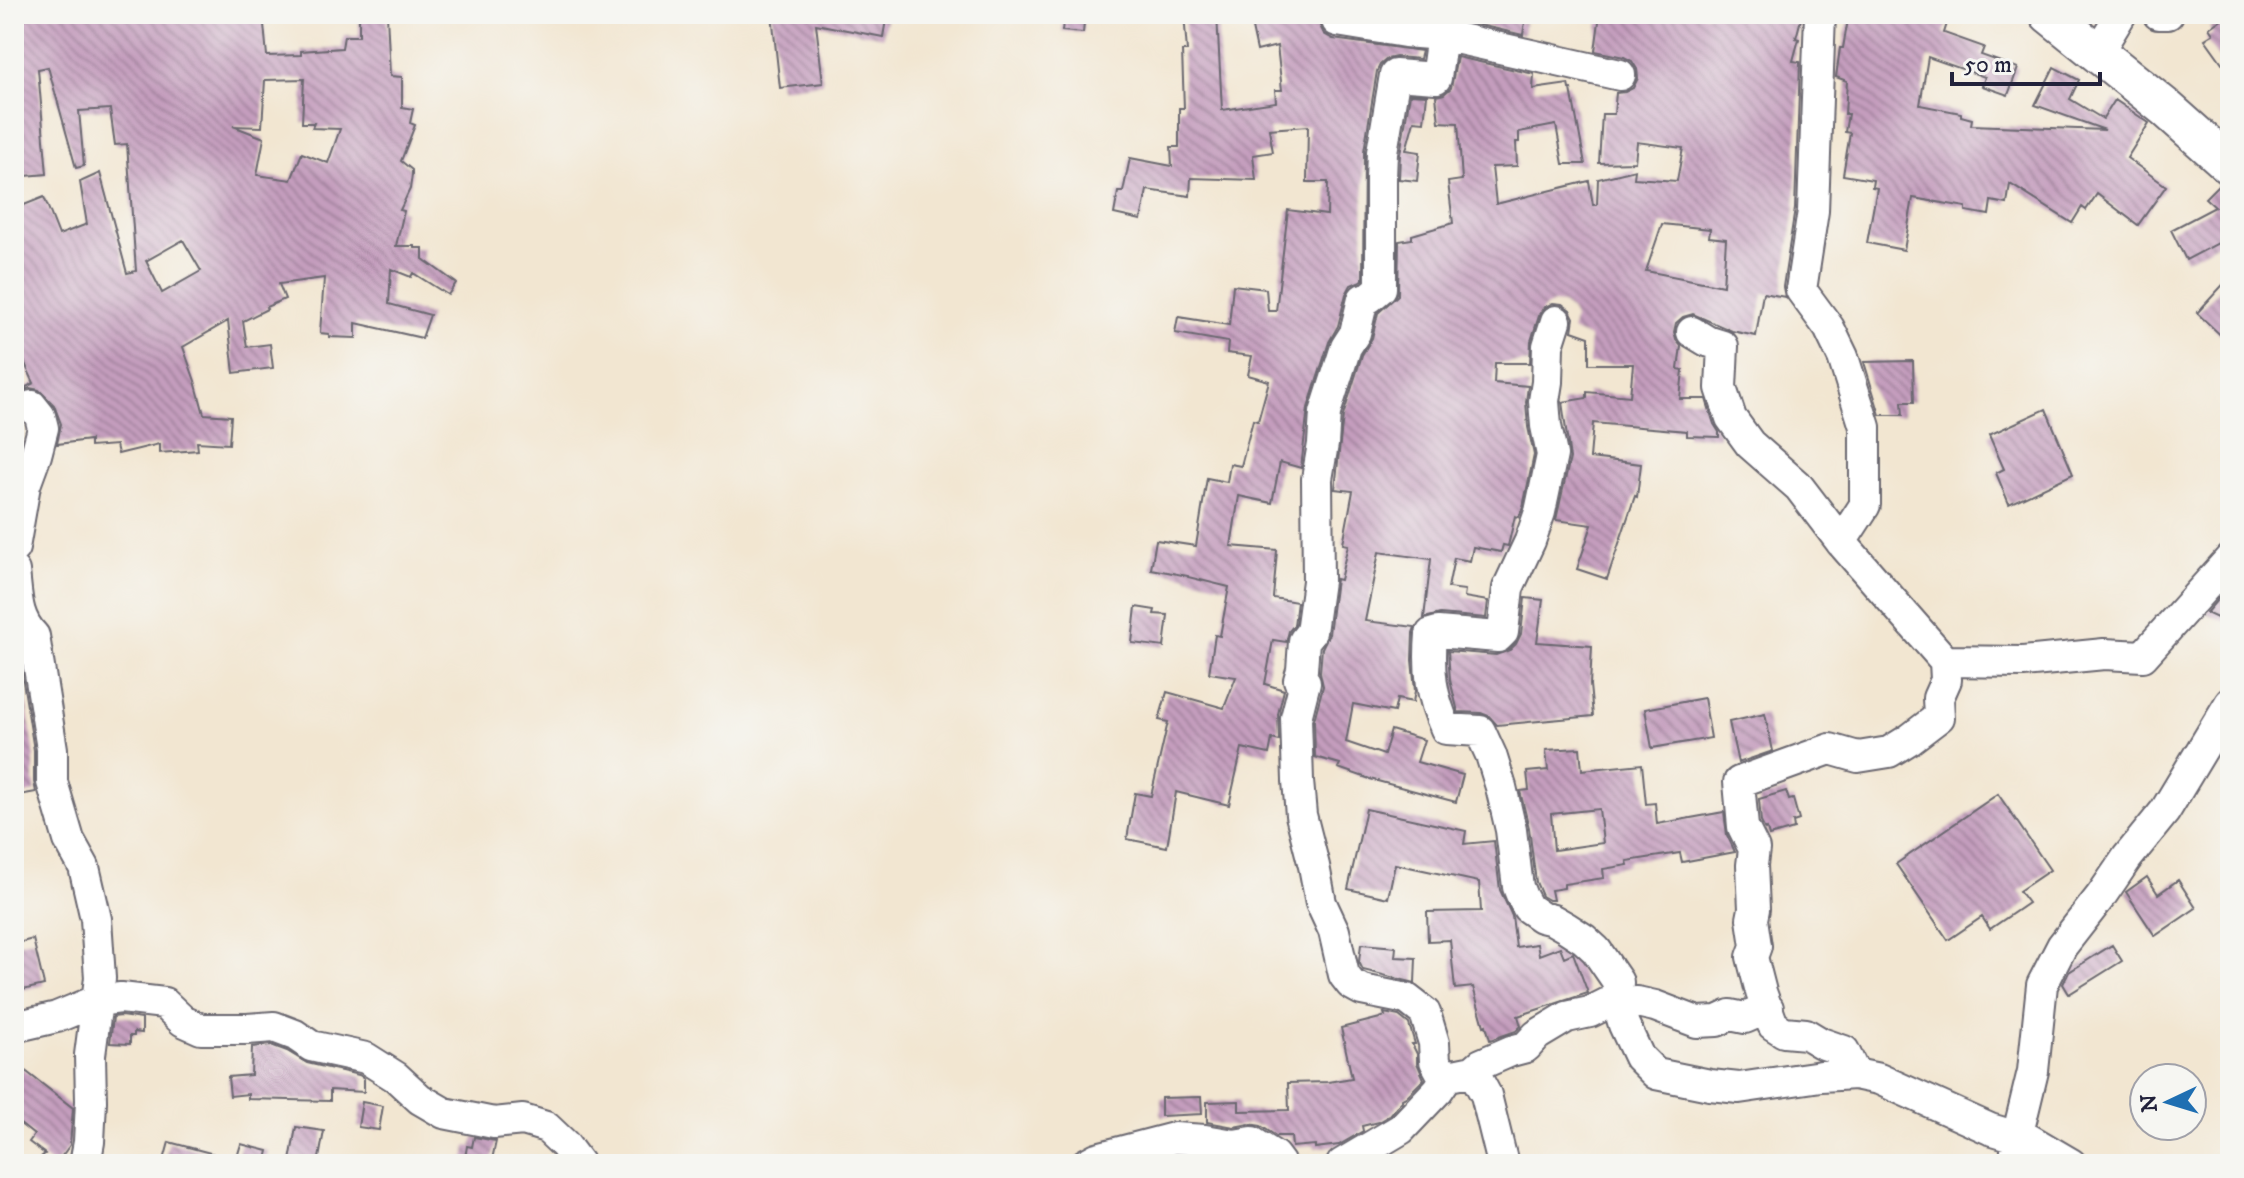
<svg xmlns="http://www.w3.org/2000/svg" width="2244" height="1178" font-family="'IM FELL DW Pica',serif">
<defs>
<pattern id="building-back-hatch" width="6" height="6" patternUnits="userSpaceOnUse" patternTransform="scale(2)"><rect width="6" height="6" fill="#c49dbd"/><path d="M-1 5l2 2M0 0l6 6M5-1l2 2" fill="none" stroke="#9f809b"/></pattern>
</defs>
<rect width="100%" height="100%" fill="#f6f6f2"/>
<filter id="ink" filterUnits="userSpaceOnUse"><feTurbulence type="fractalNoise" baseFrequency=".0125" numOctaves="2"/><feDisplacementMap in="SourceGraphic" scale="16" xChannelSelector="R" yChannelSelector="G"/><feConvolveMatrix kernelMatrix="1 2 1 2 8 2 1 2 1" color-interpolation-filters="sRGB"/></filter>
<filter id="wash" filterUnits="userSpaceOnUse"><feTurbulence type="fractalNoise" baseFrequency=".006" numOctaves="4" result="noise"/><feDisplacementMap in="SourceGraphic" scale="32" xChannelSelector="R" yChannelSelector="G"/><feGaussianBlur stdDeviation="1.8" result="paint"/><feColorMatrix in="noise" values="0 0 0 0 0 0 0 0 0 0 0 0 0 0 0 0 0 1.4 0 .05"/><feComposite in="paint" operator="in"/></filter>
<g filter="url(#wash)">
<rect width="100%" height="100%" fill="#f2e6d1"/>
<g id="blocks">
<path fill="url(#building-back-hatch)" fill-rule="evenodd" d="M31,14H263L267,56L301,55V51L342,48L344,36H359V14H387L390,76L402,77V107L413,109L410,123L415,125L401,161L412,170V175L410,189L400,210L404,211L396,246H414V248H423V259L456,283L448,295L413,273L411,277L391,269L389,304L430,315L422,338L356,323V338L329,337V334L320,333L324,278L279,284L285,299L266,307L267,309L243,321L247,347L270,344L273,368L234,373L228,321L183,347L195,381L204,414L231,416L229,444L197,442L198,450L159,453V444L118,454L116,445L90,447V440L57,444L61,424L54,405L39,390L30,388L24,390V388L34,383L21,355L14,359V209L44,197L59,235L87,224L80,182L100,173L127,273L136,271L127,144L115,145L110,109L79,111L84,166L76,168L48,67L38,69L47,174L14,177V22L31,17ZM304,79L302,123H314L312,128L340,129L328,163L302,153L291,180L257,175L264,138L233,126L262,127L265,80ZM183,240L201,271L162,293L146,261Z
M772,14H887L883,37L816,24L823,83L780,88Z
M1064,14H1085L1083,33L1062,31Z
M1184,14H1217L1222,110L1276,102L1275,90H1282L1277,46L1257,51L1251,23L1293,14H1318L1320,26L1324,34L1333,39L1422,51L1420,59L1396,57L1387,59L1380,65L1377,71L1364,151L1363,280L1351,285L1346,294L1338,326L1329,342L1308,408L1301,468L1280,462L1272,503L1239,496L1231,546L1277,550L1273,598L1297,602L1294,625L1289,631L1286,642L1273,640L1265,684L1284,690L1278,714L1279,741L1272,739L1269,754L1242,748L1229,805L1176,792L1167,847L1127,839L1135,793L1151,796L1168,722L1159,720L1167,692L1224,708L1236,677L1209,673L1215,635L1220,636L1229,587L1188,577V576L1151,569L1156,540L1196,546L1207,478L1227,482L1230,464L1241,466L1253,420L1258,421L1269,381L1248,375L1252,356L1227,353L1228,342L1175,333L1178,317L1229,325L1233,285L1266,289L1268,311H1276L1288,210L1327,215L1328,182H1307L1308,126L1269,129L1273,152L1253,155L1256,180L1191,178L1190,196L1147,190L1141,220L1114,214L1118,192H1123L1130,158L1172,166L1171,147H1179V108H1184L1182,51H1187Z
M1463,14H1503V20L1525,22L1523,35L1462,21Z
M1600,14H1783L1801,19L1796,38L1799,39L1793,61L1800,62L1795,209L1783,287L1785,297L1763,293L1756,336L1732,331L1693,314L1683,317L1676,323L1674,332L1676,340L1681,346L1678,369L1683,370L1680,399H1706L1714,424L1719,432V437L1687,436V431L1593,423L1590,458L1641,464L1637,497L1635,496L1607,579L1577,569L1592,525L1556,520L1570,458L1562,402L1587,398V392L1630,396L1633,364H1589V337L1572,331L1574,318L1570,310L1562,304L1553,303L1545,307L1539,316L1531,341L1530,363H1495L1494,383L1528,386L1526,402L1528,427L1534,455L1523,507L1519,517L1515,516L1508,546L1503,545L1501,552L1473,547L1470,561L1454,558L1448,588L1465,590L1464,597L1488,601L1486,618L1440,614L1424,618L1431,559L1379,552L1365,621L1415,627L1413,633L1412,660L1415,691L1413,702L1397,699L1394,712L1353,704L1346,742L1384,755L1391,730L1424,740L1417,762L1463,775L1456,802L1370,779L1338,768L1340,764L1315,757L1314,720L1323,686L1320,672L1322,648L1329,634L1336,579L1340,580L1348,545L1343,544L1353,491L1335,489L1343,416L1362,355L1372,338L1378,313L1398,295L1399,241L1412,239V235L1453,223L1448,182L1462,180L1458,123L1439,122L1436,96L1444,94L1451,88L1457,57L1534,74L1533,89L1568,84L1569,89H1571L1585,164H1563L1556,125L1519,132V142H1516L1517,166L1492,167L1496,204L1589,181L1593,205H1597L1598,179L1635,170L1634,178L1677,181L1683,148L1637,142L1635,162L1599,163L1602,114H1614L1616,93L1625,92L1633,88L1638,78L1637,69L1632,61L1624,57L1595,51ZM1662,224L1710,229L1709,237L1726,239L1723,286L1646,271Z
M1849,14H1950L1944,33L1984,47L1981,55L2018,68L2008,95L1982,86L1985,77L1928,57L1920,105L1961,113V116L1972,119L1971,125L2105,130L2035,105L2054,67L2079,80L2070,99L2103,119L2115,100L2149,123L2127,158L2166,186L2138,225L2097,194L2086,210L2082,207L2072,223L2010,184L2007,204L1991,201L1989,215L1966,211V207L1913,198L1904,250L1867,243L1877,188L1872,187L1873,180L1843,175L1850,133L1845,132L1848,114H1845L1847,81L1836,77L1840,48H1843Z
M2229,14H2230V74L2205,39L2213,34L2209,28Z
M1410,94L1427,95L1424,122L1414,121L1406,150L1420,152L1417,181L1399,179L1400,154Z
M2219,184L2230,195V237L2186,260L2171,230L2215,207L2205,198Z
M2230,277V344L2197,313Z
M1913,361L1914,402H1902L1903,415H1880L1864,362Z
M2046,409L2073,474L2009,504L1996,473L2004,469L1989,435Z
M2223,593L2230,596V624L2206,613Z
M1525,598L1543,600L1537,642L1592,646L1590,685L1593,716L1497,725L1489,716L1481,713L1458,712L1450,680L1448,651L1496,655L1510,650L1516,644L1521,634Z
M1136,607L1155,610L1154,614L1168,615L1164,647L1132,643Z
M14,640L17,644L34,750V782L36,792L14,796V762L19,761L14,735Z
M1704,698L1711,738L1652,748L1645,709Z
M1765,714L1773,751L1738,763L1729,722Z
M1580,748L1582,770L1642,764L1646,804L1655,803L1657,824L1724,812L1727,835L1735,852L1682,862L1680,853L1627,861L1628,865L1603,869L1604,878L1564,884V888L1551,890L1553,900H1549L1542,896L1536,882L1529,828L1520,791L1529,790L1527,772L1548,770L1546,750ZM1599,809L1603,843L1554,850L1551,814Z
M1786,791L1789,800L1793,799L1799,820L1793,822L1794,829L1769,836L1767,829L1765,830L1761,822L1759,799Z
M1998,794L2050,870L2019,891L2028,903L1990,929L1982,917L1948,940L1896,864Z
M1366,809L1466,831L1464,844L1494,841L1500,890L1512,916L1516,947L1537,944L1539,955L1560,947L1564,957L1573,953L1588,993L1518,1016L1521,1026L1516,1031L1490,1040L1486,1025L1484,1026L1473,987L1455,989L1450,940L1428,941L1427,912L1481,911L1479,882L1395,864L1388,898L1348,889Z
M2147,877L2158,894L2178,880L2196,908L2155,936L2126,892Z
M33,939L44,985L14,992V944Z
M1361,944L1396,947L1395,957L1416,958L1415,983L1363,970L1359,962Z
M2112,945L2122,961L2069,994L2063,984L2069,972Z
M1384,1013L1399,1016L1409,1024L1415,1044H1412L1417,1054V1063L1424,1079L1406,1097L1402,1099V1101L1390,1115L1378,1122L1362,1126L1363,1131L1339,1145L1315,1148V1145L1292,1147L1291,1136H1276L1261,1126L1249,1124L1234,1127L1207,1122V1102L1239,1101V1111L1289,1110L1288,1083L1328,1082L1352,1078L1341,1028L1380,1018L1385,1016Z
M121,1016L142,1019V1033L134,1032V1036H130V1044L110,1043L113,1017Z
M271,1045L287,1051L307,1063L359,1075L364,1078V1092L330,1090V1101L248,1099V1094L230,1096L228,1077L251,1075L252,1047Z
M14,1062L73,1108L70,1145L56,1164H52L42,1156L45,1154L29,1142L34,1135L14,1119Z
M1201,1097L1202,1114L1161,1116V1098Z
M362,1102L383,1106L379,1130L358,1127Z
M296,1127L324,1131L318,1164L290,1161Z
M474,1137L496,1141L491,1164H464L467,1146L472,1147Z
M169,1142L233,1159L232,1164H163Z
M241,1144L268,1151L265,1164H235Z"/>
</g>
</g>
<g filter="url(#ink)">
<use href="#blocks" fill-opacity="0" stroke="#6b6770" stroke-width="2"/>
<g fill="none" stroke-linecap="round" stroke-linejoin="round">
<g stroke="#6b6770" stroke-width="34">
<path id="minor" d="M1335,14L1337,21L1405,32L1442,35L1436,78L1395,75L1382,152L1381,179V288L1369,298L1363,299L1355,333L1346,347L1325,413L1323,444L1317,479L1318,581L1311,632L1304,641L1302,670L1299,680L1305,682L1296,718L1298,781L1301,815L1314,866L1321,903L1334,931L1344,975L1351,984L1362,990L1407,999L1425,1013L1434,1043L1435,1061L1441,1072L1454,1075L1473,1071L1486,1095L1503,1164
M1445,14L1442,35L1620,75
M1820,14L1813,211L1801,290L1829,328L1843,357L1865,427V505L1841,542
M2158,14H2168
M2098,52L2121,14
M1556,321L1548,346L1547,382L1544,401L1546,426L1552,455L1540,512L1530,541L1508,588L1503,632L1498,637L1438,632L1431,634C1428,671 1431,696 1446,729L1480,731L1491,755L1501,787L1511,830L1518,887L1522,897L1528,908L1541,917L1553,920L1567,928L1584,939L1596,950L1618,982L1617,1002L1624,1025L1639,1057L1656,1074L1710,1085L1739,1088L1821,1076L1855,1074L1879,1079L1990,1129L2017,1137H2025L2071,1164
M1692,332L1707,341L1723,346L1721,388L1731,418L1750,444L1799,487L1841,542L1945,661L2023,662L2104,654L2143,656L2230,559
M14,548L25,485L36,455L43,428L40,416L32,406
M14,571C17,596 16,618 34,636L52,749V782L69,840L84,867L96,919L100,978L90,1055L91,1101L89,1142L85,1164
M14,1027L57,1017L96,1001L121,998L164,1003L183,1021L201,1029H247L274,1027L295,1035L311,1046L366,1058L396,1077L420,1099L444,1113L494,1123L523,1120L546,1127L564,1144L579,1164
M1473,1071L1481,1064L1511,1051L1526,1047L1537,1035L1567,1017L1590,1012L1608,1003L1637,1002L1655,1006L1697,1022L1717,1021L1730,1015L1745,1018L1768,1008
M1855,1074L1844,1051L1821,1043L1806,1034L1784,1032L1773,1025L1761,992L1752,957L1756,946L1752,919L1754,909L1752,865L1754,849L1743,827L1739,782L1830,749L1858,757L1889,752L1910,739L1939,717L1938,698L1946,680L1945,661
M1086,1164L1097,1158L1174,1138L1205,1140L1234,1145L1252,1142L1274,1156L1280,1164
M1342,1164L1401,1129L1438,1090L1449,1074
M2015,1164L2017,1137L2033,1071L2042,985L2062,946L2101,896L2127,858L2165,811L2230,703"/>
</g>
<g stroke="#6b6770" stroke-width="42">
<path id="major" d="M2049,14L2167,109L2230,165"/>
</g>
<use href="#minor" stroke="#fff" stroke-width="30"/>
<use href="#major" stroke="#fff" stroke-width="38"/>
</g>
</g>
<rect width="2244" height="1178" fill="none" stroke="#f6f6f2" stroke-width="48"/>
<g transform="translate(2168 1102) rotate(266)"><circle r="38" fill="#f6f6f2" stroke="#a1a1a9" stroke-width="2"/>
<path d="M0-6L14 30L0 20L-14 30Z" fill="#1f6fb2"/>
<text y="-12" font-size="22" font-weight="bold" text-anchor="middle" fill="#22223b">N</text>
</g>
<path d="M1952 72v12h148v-12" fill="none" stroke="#22223b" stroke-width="4"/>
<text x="1964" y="72" font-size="24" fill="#22223b" stroke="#f6f6f2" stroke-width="6" paint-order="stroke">50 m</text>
</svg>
